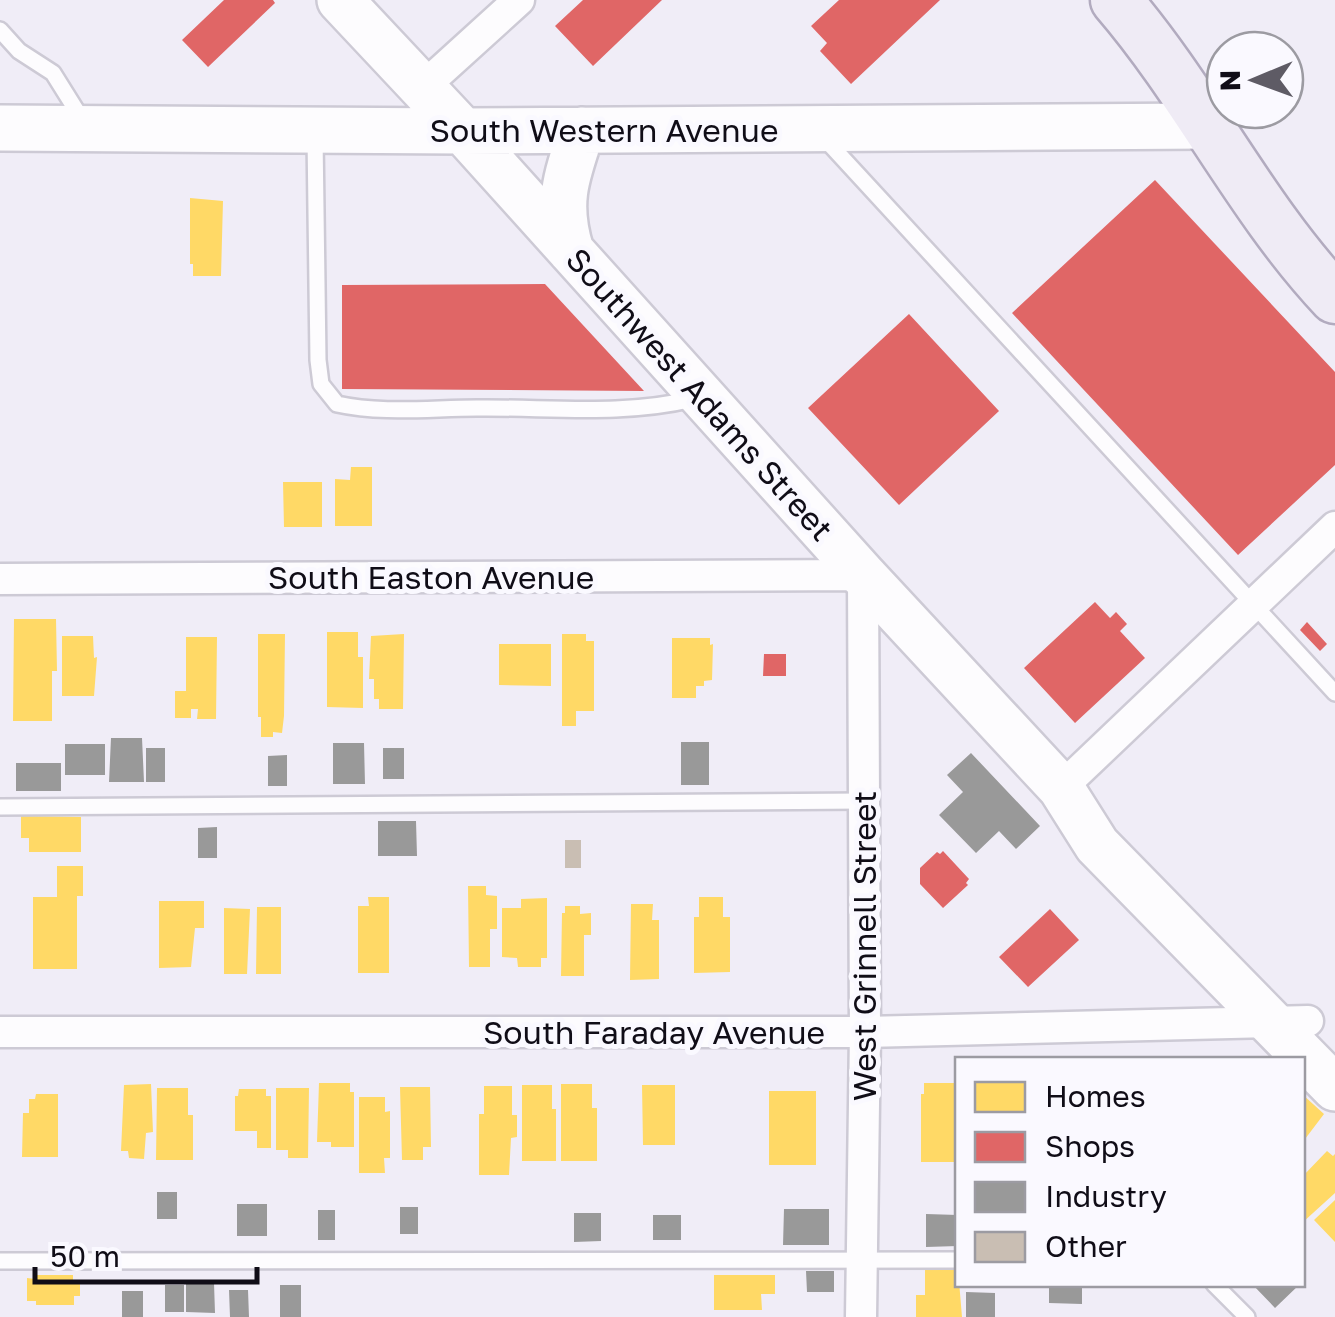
<svg xmlns="http://www.w3.org/2000/svg" width="1335" height="1317" font-family="'Golos Text',sans-serif">
<rect width="100%" height="100%" fill="#f0edf7"/>
<path fill="#ffd966" d="M190,198L223,201L221,276H193V264H190Z
M351,467H372V526H335V479L350,480Z
M283,482H322V527H284Z
M14,619H56L57,671H52V721H13Z
M327,632H358V657H363V708L327,707Z
M258,634H285L284,716L282,733L273,732V737H261V717H258Z
M404,634L403,709H379V699H374V679H369L371,636Z
M562,634H586V641H594V711H576V726H562Z
M62,636H93L94,658L97,657L94,696H62Z
M186,637H217L216,719H197L198,709H191V718H175V691H186Z
M672,638H710V645L713,644L712,680L704,681V686H696V698H672Z
M499,644H551V686L499,685Z
M21,816L81,817V852H29V838H21Z
M57,866H83V896H77V969H33V897H57Z
M468,886H486V895L497,896V929H490V967H469Z
M368,897H389V973H358V906H369Z
M699,897H723V917H730V972L694,973V917H699Z
M547,898V958H541V967H518L517,958L502,957V908H521V899Z
M159,901H204V928H195L191,967L159,968Z
M631,904H653L652,920H659V979L630,980Z
M565,906H580V914L591,913V935H584V976H561L562,913H565Z
M257,907H281V974H256Z
M224,908L250,909L247,974H224Z
M319,1083H350V1092H354V1147H331V1142H317Z
M924,1083H956L958,1162H921V1094H924Z
M151,1084L153,1132L146,1133L144,1159L129,1158L128,1151H121L124,1085Z
M561,1084H592V1108H597V1161H561Z
M522,1085H552V1109H556V1161H522Z
M642,1085H675V1145H643Z
M484,1086H512V1115H517V1137L511,1138L509,1175H479V1114H484Z
M400,1087H430L431,1147H423V1160H402Z
M157,1088H188V1115H193V1160H156Z
M276,1088H309L308,1158H288V1150H276Z
M239,1089H266V1096H271V1148H257V1131H235V1096H238Z
M769,1091H816V1165H769Z
M36,1094H58V1157H22L23,1113H29V1099H35Z
M1302,1094L1324,1114L1302,1143Z
M359,1097H385V1112L390,1111V1158H384L385,1173H359Z
M1327,1151L1333,1156L1335,1154V1193L1302,1223V1177Z
M1335,1200V1242L1314,1220Z
M925,1268L958,1269L962,1317H916V1295H925Z
M35,1275H73V1280H80V1296H74V1305H36V1301H27V1278L35,1279Z
M714,1275H775V1294H761L762,1310H714Z"/>
<path fill="#e06666" d="M224,0H273L275,3L208,67L182,40Z
M583,0H662L593,66L555,26Z
M839,0H940L851,84L820,51L827,43L811,26Z
M1155,180L1335,372V465L1238,555L1012,313Z
M545,284L644,391L342,389V285Z
M909,314L999,411L899,505L808,408Z
M1095,602L1110,618L1116,612L1127,624L1120,631L1145,658L1075,723L1024,668Z
M1307,622L1327,644L1320,651L1300,630Z
M764,654H786V676H763Z
M943,851L969,879L966,883L968,885L943,908L920,884V868L937,852L940,854Z
M1050,909L1079,940L1028,987L999,957Z"/>
<path fill="#999" d="M111,738H142L144,782H109Z
M681,742H709V785H681Z
M333,743H364L365,784H333Z
M65,744H105V775H65Z
M165,748V782H146V748Z
M383,748H404V779H383Z
M971,753L1040,826L1016,849L999,831L976,853L939,815L963,792L947,775Z
M287,755V786H268V756Z
M16,763H61V791H16Z
M378,821H416L417,856H378Z
M217,827V858H198V828Z
M157,1192H177V1219H157Z
M237,1204H267V1236H237Z
M400,1207H418V1234H400Z
M784,1209H829V1245H783Z
M318,1210H335V1240H318Z
M574,1213H601V1241L574,1242Z
M926,1214L958,1215V1246L926,1247Z
M653,1215H681V1240H653Z
M806,1271H834V1292H807Z
M186,1283H214L215,1313L186,1312Z
M1049,1284H1082V1304L1049,1303Z
M1252,1284H1300L1275,1308Z
M165,1285H184V1312H165Z
M280,1285H301V1317H280Z
M229,1290H248L249,1317H230Z
M122,1291H143V1317H122Z
M966,1292L995,1293V1317H966Z"/>
<path fill="#c9beb3" d="M565,840H581V868H565Z"/>
<g fill="none" stroke-linecap="round" stroke-linejoin="round">
<g stroke="#cdcad5" stroke-width="20">
<path id="lane" d="M0,30L19,51L53,73L83,121
M315,136L318,360L321,384L337,404C382,414 431,408 477,408C548,407 623,416 693,399
M825,139L1335,693
M0,807L864,801
M0,1261L958,1260
M1214,1284L1247,1317"/>
</g>
<g stroke="#cdcad5" stroke-width="35">
<path id="street" d="M422,88L519,0
M0,579L863,575L865,1032L861,1317
M1061,788L1335,527
M0,1032H865L1308,1021"/>
</g>
<g stroke="#cdcad5" stroke-width="50">
<path id="secondary" d="M340,0L463,131L863,575L1061,788L1097,845L1335,1088
M0,128L463,131L1208,126
M571,251C556,203 566,177 582,130"/>
</g>
<g stroke="#b2abbf" stroke-width="55">
<path id="primary" d="M1116,0C1197,94 1250,208 1335,298"/>
</g>
<use href="#lane" stroke="#fdfcfe" stroke-width="15"/>
<use href="#street" stroke="#fdfcfe" stroke-width="30"/>
<use href="#secondary" stroke="#fdfcfe" stroke-width="45"/>
<use href="#primary" stroke="#efebf5" stroke-width="50"/>
</g>
<g text-anchor="middle" dominant-baseline="central" stroke-width="10" stroke-linejoin="round" paint-order="stroke">
<g font-size="32" fill="#100d17" stroke="#faf9ff">
<text x="604" y="130">South Western Avenue</text>
<text transform="translate(700 394) rotate(48)">Southwest Adams Street</text>
<text x="431" y="577">South Easton Avenue</text>
<text transform="translate(864 946) rotate(-90)">West Grinnell Street</text>
<text x="654" y="1032">South Faraday Avenue</text>
</g>
</g>
<rect x="955" y="1057" width="350" height="230" fill="#faf9ff" stroke="#9c9ba2" stroke-width="2.5"/>
<rect x="975" y="1082" width="50" height="30" fill="#ffd966" stroke="#9c9ba2" stroke-width="2.5"/>
<text x="1045" y="1107" font-size="30" fill="#100d17">Homes</text>
<rect x="975" y="1132" width="50" height="30" fill="#e06666" stroke="#9c9ba2" stroke-width="2.5"/>
<text x="1045" y="1157" font-size="30" fill="#100d17">Shops</text>
<rect x="975" y="1182" width="50" height="30" fill="#999999" stroke="#9c9ba2" stroke-width="2.5"/>
<text x="1045" y="1207" font-size="30" fill="#100d17">Industry</text>
<rect x="975" y="1232" width="50" height="30" fill="#c9beb3" stroke="#9c9ba2" stroke-width="2.5"/>
<text x="1045" y="1257" font-size="30" fill="#100d17">Other</text>
<g transform="translate(1255 80) rotate(269)"><circle r="48" fill="#faf9ff" stroke="#9c9ba2" stroke-width="2.5"/>
<path d="M0-8L18 38L0 25L-18 38Z" fill="#5e5b65"/>
<text y="-15" font-size="28" font-weight="bold" text-anchor="middle" fill="#100d17">N</text>
</g>
<path d="M35 1267v15h222v-15" fill="none" stroke="#100d17" stroke-width="5"/>
<text x="50" y="1267" font-size="30" fill="#100d17" stroke="#faf9ff" stroke-width="8" paint-order="stroke">50 m</text>
</svg>
